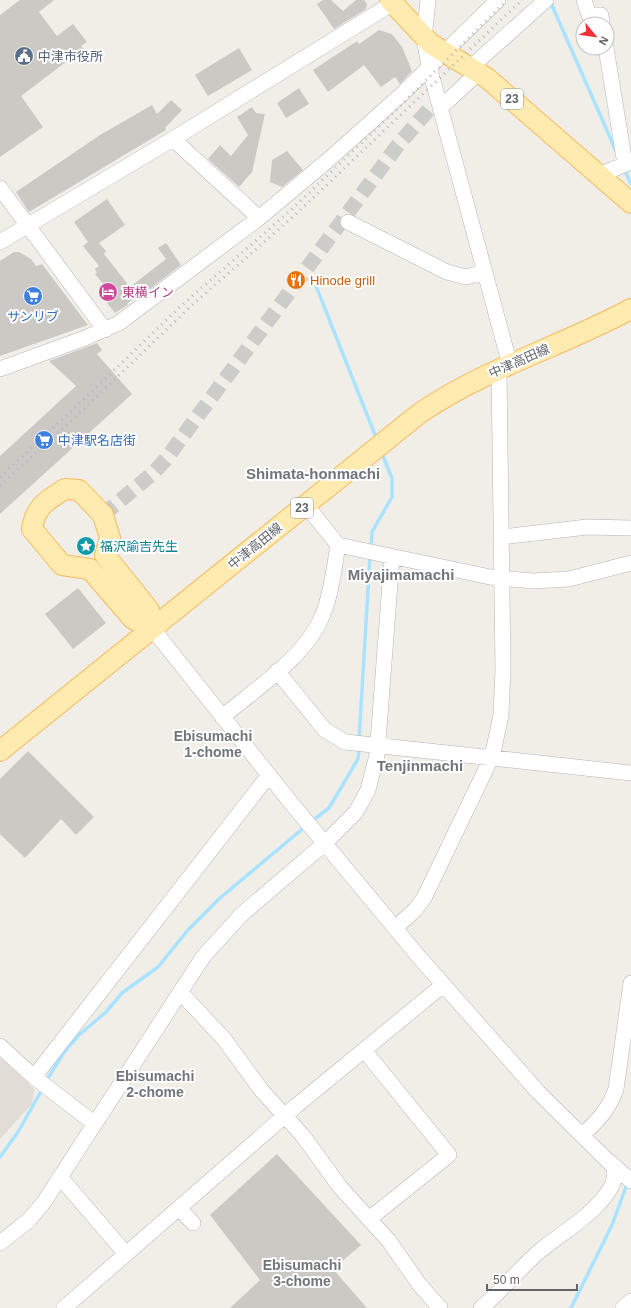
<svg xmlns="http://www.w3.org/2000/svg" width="631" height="1308" font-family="Arial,'Noto Sans JP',sans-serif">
<rect width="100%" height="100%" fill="#f1eee8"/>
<path fill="#e1ddd6" d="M0,1057L34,1089L32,1104L0,1139Z"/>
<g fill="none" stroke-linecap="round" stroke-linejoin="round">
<path stroke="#aae3ff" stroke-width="3.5" d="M550,1L616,151
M624,169L631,184
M316,286L375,435
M371,548L372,532L392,497V478L383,456
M359,740L370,556
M312,821L329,808L358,759L359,748
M46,1081L65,1051L79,1035L106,1012L122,993L158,967L188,930L220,898L306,826
M0,1157L18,1132L43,1088
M571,1308L612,1225L627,1184"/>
</g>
<path fill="#ccc9c5" d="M20,0H54L39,12L57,36L73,24L87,42L81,46L83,49L21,96L43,127L0,157V15Z
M323,0H331L343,11L356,0H364L367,4L366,9L334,29L317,4Z
M379,30L392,34L402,47L412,71L400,84L395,77L381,87L364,65L328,92L313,70L357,41L359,44Z
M239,48L252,70L208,96L195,75Z
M299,88L309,104L286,118L277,103Z
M171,100L182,110L165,128L166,130L29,212L16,192L100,135L152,105L157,114Z
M252,107L256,113L265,114L252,172L239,187L208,159L220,145L231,156L248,135L237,117Z
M287,151L303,170L282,187L270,182L272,160Z
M107,199L125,225L99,243L106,251L104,254L130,287L166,259L158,248L166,243L181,265L147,291L145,289L127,304L128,305L115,313L107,303L114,297L95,274L97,273L95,269L99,266L83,246L88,242L74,222Z
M14,252H19L31,259L36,266L42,264L88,325L0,356V261Z
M97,343L102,350L97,354L132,394L0,514V456L76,386L49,361Z
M78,588L106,623L73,649L45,614Z
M28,751L94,817L76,835L61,819L25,858L0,834V779Z
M277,1154L361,1245L333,1269L367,1308H230L260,1280L210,1215Z"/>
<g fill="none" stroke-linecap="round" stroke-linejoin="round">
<path stroke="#ccccc8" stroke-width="15" stroke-dasharray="15 8" stroke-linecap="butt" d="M103,515L152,474L166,459L398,145L431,107"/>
<g stroke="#b3b6ba" stroke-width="16">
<path id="minor" d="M428,0L424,38L429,66L510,365
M584,0L589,15H601L602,24
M606,48L625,164
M471,67L546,0
M440,108L479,72
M173,139L259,218
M599,175L631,162
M0,188L105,330
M348,222L447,272L466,277L485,272
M0,242L173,139L393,3
M0,369L85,338L119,323L259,218L327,161L401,95L498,0
M306,505L338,545L490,577L533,581L569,579L631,563
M501,537L587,527L631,528
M152,628L292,804L419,957L538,1092L613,1166C617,1175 613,1185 608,1192C592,1216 563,1232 541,1250C519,1268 503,1290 481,1308
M277,671L325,730L345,742L631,773
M222,717C257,688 307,656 323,614C332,592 334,568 338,545
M395,928L415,910L424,898L486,769L494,748L501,715L503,669L499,370
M180,992L224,1039L262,1091L303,1136L340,1187L389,1241L419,1284L440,1308
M0,1046L34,1077L95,1124
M364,1050L449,1155L369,1219
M34,1077L269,775
M582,1135C598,1121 609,1109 616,1089L631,983
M611,1163L631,1181
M60,1177L126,1254
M179,1208L193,1223
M0,1243L29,1220L44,1202L203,957L241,915L324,844L356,812L368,790L377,755L392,557
M64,1308L296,1106L443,985
M623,1308L631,1301"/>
</g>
<g stroke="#f5bb5d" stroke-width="22">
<path id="major" d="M390,0L431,44L487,78L631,203
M65,489L79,490L103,515L110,538L105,555L149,610L152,628L133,619L90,569L62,565L32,529C35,507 47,500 65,489Z
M0,751L420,413C484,369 562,346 631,309"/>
</g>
<use href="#minor" stroke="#fff" stroke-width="15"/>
<use href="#major" stroke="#ffeaaf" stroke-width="20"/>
<path stroke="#b6b7b8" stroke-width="3" stroke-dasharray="1 5" stroke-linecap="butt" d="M0,477L82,401L181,306L292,209L394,112L507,0
M0,486L87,406L191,306L295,215L522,0"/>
</g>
<defs>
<g id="civic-disc" transform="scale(1)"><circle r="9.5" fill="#5c6f8a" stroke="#fff"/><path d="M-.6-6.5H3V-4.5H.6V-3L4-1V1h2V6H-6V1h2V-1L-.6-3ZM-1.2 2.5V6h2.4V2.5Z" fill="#fff"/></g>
<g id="restaurant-disc" transform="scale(1)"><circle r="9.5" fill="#e8710a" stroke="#fff"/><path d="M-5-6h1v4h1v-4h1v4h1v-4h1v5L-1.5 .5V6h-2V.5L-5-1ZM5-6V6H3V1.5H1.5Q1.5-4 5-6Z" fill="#fff"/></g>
<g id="hotel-disc" transform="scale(1)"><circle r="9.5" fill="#d1479c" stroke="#fff"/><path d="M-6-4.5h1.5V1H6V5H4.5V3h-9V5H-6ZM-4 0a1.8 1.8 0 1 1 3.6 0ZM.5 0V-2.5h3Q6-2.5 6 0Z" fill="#fff"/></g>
<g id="supermarket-disc" transform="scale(1)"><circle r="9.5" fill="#3f7fe0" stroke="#fff"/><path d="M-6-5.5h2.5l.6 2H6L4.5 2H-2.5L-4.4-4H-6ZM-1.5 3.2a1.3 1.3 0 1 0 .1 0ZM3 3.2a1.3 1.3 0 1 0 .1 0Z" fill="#fff"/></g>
<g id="sight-disc" transform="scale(1)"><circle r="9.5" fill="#0f9aa8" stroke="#fff"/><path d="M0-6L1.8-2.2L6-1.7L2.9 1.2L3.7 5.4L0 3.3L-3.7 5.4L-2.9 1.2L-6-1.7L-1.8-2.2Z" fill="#fff"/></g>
</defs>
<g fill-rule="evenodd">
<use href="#civic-disc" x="24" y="56"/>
<use href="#restaurant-disc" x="296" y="280"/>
<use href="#hotel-disc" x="108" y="292"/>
<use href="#supermarket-disc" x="33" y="296"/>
<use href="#supermarket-disc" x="44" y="440"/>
<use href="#sight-disc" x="86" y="546"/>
</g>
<g text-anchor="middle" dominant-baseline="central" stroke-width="4" stroke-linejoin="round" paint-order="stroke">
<g fill="#fff" stroke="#8f9295" stroke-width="1">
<rect x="501" y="89" width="22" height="20" rx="3"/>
<rect x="291" y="498" width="22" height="20" rx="3"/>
</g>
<g font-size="12" font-weight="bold" fill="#5f6468">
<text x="512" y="99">23</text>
<text x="302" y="508">23</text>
</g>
<g font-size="13" fill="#4e5e75" stroke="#fff" text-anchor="start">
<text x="38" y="56">中津市役所</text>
</g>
<g font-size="13" fill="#c56008" stroke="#fff" text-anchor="start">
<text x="310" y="280">Hinode grill</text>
</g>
<g font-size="13" fill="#b23c85" stroke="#fff" text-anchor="start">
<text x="122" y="292">東横イン</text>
</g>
<g font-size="13" fill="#366cbe" stroke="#fff">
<text x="33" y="316">サンリブ</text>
<text x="58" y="440" text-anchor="start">中津駅名店街</text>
</g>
<g font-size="13" fill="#5f6468" stroke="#fff">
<text transform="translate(519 361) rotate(-24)">中津高田線</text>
<text transform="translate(255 546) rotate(-39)">中津高田線</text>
</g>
<g font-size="13" fill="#0d838f" stroke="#fff" text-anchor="start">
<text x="100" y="546">福沢諭吉先生</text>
</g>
<g font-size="14" font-weight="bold" fill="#70767a" stroke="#fff">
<text x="213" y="736">Ebisumachi<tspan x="213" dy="16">1-chome</tspan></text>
<text x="155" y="1076">Ebisumachi<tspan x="155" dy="16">2-chome</tspan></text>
<text x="302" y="1265">Ebisumachi<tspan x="302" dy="16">3-chome</tspan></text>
</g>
<g font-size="15" font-weight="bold" fill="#70767a" stroke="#fff">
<text x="313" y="473">Shimata-honmachi</text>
<text x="401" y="574">Miyajimamachi</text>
<text x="420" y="765">Tenjinmachi</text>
</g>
</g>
<g transform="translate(595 36) rotate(119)"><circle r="19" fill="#ffffff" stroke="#bfc1c3"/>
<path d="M0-3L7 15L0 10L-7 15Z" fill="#ee3136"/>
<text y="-6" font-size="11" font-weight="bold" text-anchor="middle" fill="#5f6468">N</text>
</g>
<path d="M487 1284v6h90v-6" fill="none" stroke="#5f6468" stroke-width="2"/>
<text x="493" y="1284" font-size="12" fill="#5f6468" stroke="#ffffff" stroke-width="3" paint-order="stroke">50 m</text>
</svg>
